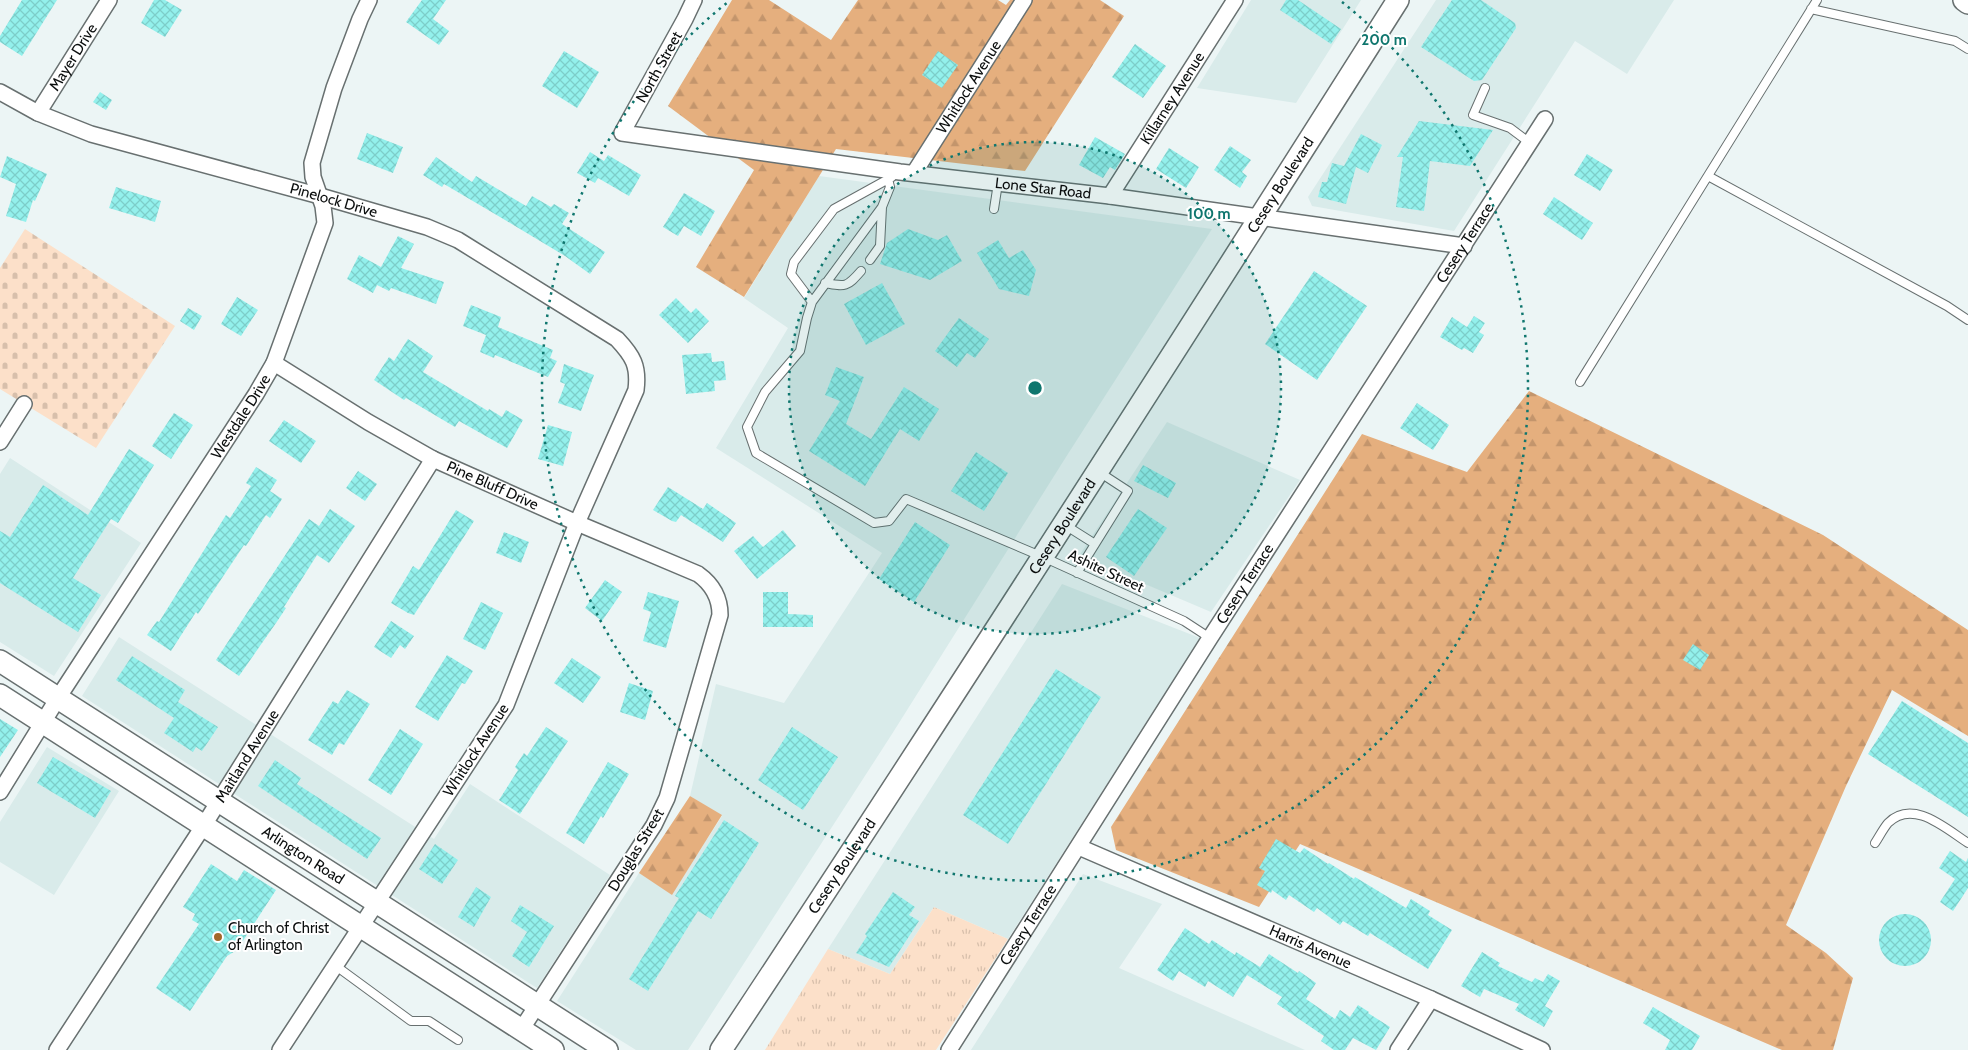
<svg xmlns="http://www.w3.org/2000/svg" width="1968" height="1050" font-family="Cabin,sans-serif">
<defs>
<pattern id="grass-tufts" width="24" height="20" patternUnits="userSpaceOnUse" patternTransform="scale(1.25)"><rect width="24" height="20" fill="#fce0c9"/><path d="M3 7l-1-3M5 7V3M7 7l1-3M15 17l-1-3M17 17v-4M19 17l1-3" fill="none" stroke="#d7bfab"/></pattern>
<pattern id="forest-firs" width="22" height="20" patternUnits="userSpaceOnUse" patternTransform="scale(1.25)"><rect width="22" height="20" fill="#e5af7e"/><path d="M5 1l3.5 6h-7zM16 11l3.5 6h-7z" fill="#c3956c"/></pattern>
<pattern id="cemetery-stones" width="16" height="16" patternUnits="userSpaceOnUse" patternTransform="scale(1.25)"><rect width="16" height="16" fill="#fce0c9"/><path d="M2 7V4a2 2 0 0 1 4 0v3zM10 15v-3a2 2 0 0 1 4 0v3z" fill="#d7bfab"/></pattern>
<pattern id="building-cross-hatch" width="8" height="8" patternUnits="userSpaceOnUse" patternTransform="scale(1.25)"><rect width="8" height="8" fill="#93f0ec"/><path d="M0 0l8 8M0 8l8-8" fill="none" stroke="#7dcdc9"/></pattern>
</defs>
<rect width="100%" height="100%" fill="#ecf5f5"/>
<path fill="#d9ebea" d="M1251,0H1361L1296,103L1197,88Z
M1436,0H1674L1627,74L1575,41L1454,231L1312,206L1308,197Z
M819,176L1212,229L1066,457L892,734L688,1050H636L557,1001L639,873L672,894L722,816L690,796L716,684L784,703L882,553L716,448L788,328L744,298Z
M1167,422L1300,480L1211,612L1079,556Z
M10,458L141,543L54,676L0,642V474Z
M1062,584L1200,638L1008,939L934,907L890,974L828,949Z
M119,637L434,839L470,784L610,875L537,988L82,696Z
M47,747L119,791L54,895L0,862V822Z
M1083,874L1162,904L1119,968L1305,1050H971Z"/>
<path fill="url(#grass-tufts)" d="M934,907L1008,939L936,1050H765L828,949L890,974Z"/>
<path fill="url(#forest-firs)" d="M732,0H769L831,40L858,0H998L1006,5L1010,0H1100L1124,16L1025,171L836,149L744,297L696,267L754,170L668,106Z
M1529,391L1823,535L1968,630V736L1892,690L1846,786L1786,925L1826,953L1853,978L1833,1050H1782L1300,844L1259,907L1116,850L1111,827L1362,434L1467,472Z
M690,796L722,815L672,895L639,873Z"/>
<path fill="url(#cemetery-stones)" d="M25,229L175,326L96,448L0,389V268Z"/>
<path fill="url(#building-cross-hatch)" d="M22,0H57L22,56L0,42V36Z
M154,0H165L182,10L165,37L141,23Z
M422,0H446L433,19L449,31L439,45L406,22Z
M1286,0H1298L1341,29L1331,44L1280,10Z
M1452,0H1481L1515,23L1516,28L1482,80L1474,81L1421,47Z
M1135,44L1166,66L1143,98L1112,77Z
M564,51L599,72L577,108L542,86Z
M938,51L958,65L942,88L922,75Z
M100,92L112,100L106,110L93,102Z
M1419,121L1493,130L1470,166L1430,161L1424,211L1396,207L1403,157H1397Z
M367,133L403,147L393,173L357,159Z
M1361,134L1382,145L1368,173L1356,167L1346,204L1318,197L1322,182H1327L1332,163L1344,166Z
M1095,137L1125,154L1115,170L1110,167L1103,178L1079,165Z
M1230,146L1251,160L1242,172L1247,176L1240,188L1214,170Z
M1169,148L1199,167L1186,188L1156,169Z
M590,152L604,161L608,155L641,175L629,196L598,178L595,183L577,173Z
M1587,154L1613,170L1600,191L1574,175Z
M7,156L47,174L35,201L33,200L26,222L6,216L16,184L0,177Z
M436,157L472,182L476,176L526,206L532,196L551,207L554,204L569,213L562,224L605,252L590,274L565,256L500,217L444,184L442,187L423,175Z
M116,187L161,201L155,222L109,208Z
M684,193L715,211L701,236L684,226L678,236L663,227Z
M1554,197L1593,223L1582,240L1543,214Z
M908,229L938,240L947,235L962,261L930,280L880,264L887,243Z
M398,236L414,244L401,268L444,282L436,304L391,288L389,291L377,285L373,293L347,279L359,255L381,267Z
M998,240L1009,258L1023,250L1036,270L1029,296L999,289L977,253Z
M1314,271L1367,306L1317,380L1265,344Z
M882,283L905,324L866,345L844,304Z
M237,297L258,310L241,336L221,324Z
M676,298L691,313L696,308L709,321L688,343L659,315Z
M471,305L501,317L498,327L553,350L550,358L557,361L548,377L495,355L494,358L480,352L486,335L463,326Z
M188,308L202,316L194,330L180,321Z
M1474,316L1485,323L1479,332L1484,335L1473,353L1464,348L1462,350L1440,337L1452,317L1467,327Z
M959,318L989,339L975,358L967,353L957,367L935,351Z
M408,339L433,356L423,372L488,411L489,409L502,417L506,410L523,420L507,448L459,421L455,427L406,398L404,400L374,380L389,357L394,361Z
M711,353L712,362L724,361L726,380L714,381L715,391L686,394L682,355Z
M564,364L594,375L581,411L558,403L565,384L560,382Z
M836,367L864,377L846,424L871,439L904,387L939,409L919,441L900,429L865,486L809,451L840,401L825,395Z
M1417,403L1449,425L1433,450L1400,428Z
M174,413L193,425L171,459L152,446Z
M284,420L316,441L301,463L269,441Z
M548,425L572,432L563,466L538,459Z
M129,449L154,465L118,523L111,519L73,578L101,595L78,632L0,583V531L10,537L43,485L88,515Z
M976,452L1008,473L984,511L951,491Z
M1143,465L1176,483L1168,498L1134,481Z
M256,467L277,480L270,491L282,499L270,518L266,515L246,546L244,545L198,614L196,612L171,651L147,635L157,621L159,622L226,515L230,518L251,486L246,483Z
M358,471L377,484L365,501L346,488Z
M668,487L703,509L707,503L736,523L723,542L681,515L676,522L672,521L653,510Z
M330,509L355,526L329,563L317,555L284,607L286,608L276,623L239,676L216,660L309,519L319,526Z
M1138,509L1167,528L1134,576L1106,557Z
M456,510L474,521L414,615L408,613L391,603L413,566L419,570Z
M915,522L950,545L914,602L879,579Z
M783,530L796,546L757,579L734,551L753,536L763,547Z
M504,532L529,542L521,563L496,553Z
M605,580L622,592L602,621L585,608Z
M648,592L679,601L666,648L643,641L651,612L643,609Z
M763,592H788V614L813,615V627H763Z
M481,602L503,613L485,650L463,639Z
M391,621L414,636L405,649L400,645L391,658L374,647Z
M1693,644L1709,655L1700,670L1683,660Z
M447,655L473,671L465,684L462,683L438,721L415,707Z
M132,656L185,690L178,702L218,727L202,751L196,747L193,752L164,733L174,718L116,680Z
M572,658L601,677L583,703L554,683Z
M1056,669L1101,697L1008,844L963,815Z
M629,683L653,691L645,720L620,712Z
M347,690L370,704L344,745L339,743L332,755L308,740L333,701L338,704Z
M1902,701L1968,743V817L1868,754Z
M0,719L18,730L0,757Z
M546,727L568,741L520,814L499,800L518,770L515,767L524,753L527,756Z
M792,727L838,757L803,810L758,780Z
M400,729L423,744L391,795L368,780Z
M53,757L111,791L95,818L37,783Z
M275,760L301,778L297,784L381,838L367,859L258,786Z
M608,762L629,774L603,818L601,816L584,844L566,833Z
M724,820L759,843L711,919L698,911L648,991L629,979L679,898L675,896Z
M1276,839L1300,853L1304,848L1328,864L1329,863L1354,879L1355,877L1406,908L1411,899L1430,911L1428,915L1452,930L1428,969L1370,933L1368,936L1343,921L1340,925L1317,908L1314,912L1289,895L1286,900L1272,890L1271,893L1257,885L1265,871L1259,868Z
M435,844L458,860L442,884L419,869Z
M1950,851L1966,862L1968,858V888L1953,911L1940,902L1955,879L1939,868Z
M211,864L237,881L244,870L276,890L237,950L227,956L190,1011L156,988L199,924L192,920L195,914L183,907Z
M476,887L491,897L474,927L458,917Z
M893,892L915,907L909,915L919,921L889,967L856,953L867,936L865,934Z
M520,905L554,926L529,967L512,956L527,932L511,921Z
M1879 940a26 26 0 1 1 52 0a26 26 0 1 1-52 0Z
M1185,928L1209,944L1212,940L1235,955L1236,952L1260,967L1269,954L1298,973L1299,971L1316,983L1306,999L1335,1019L1340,1010L1350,1017L1358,1005L1369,1012L1368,1013L1390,1027L1376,1050L1353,1038L1345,1050H1334L1321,1041L1324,1036L1277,1004L1282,997L1247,975L1233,997L1208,981L1205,987L1179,971L1173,981L1157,970Z
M1482,952L1500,963L1498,966L1532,982L1535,978L1543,982L1548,974L1560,981L1545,1006L1553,1011L1544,1027L1515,1010L1519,1004L1484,989L1480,997L1461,986Z
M1653,1007L1700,1036L1692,1050H1665L1670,1040L1643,1023Z"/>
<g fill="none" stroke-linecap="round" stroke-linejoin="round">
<g stroke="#687070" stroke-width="10">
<path id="service" d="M1811,9L1955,41L1968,49
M1485,88L1473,115L1510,128L1530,143
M1708,176L1947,306L1968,320
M888,179L890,187L882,207L812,302L807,318L800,351L765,392L747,427L756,453L874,523L889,521L906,499L1043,557L1184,621L1210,638
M994,209L998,183
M870,260L880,246L882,207
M825,283C846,287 847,287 861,271
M812,302L791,274L794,262L834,209L892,177
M1580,382L1817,0
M1065,525L1095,544
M1077,573L1128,491L1099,472
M1875,843C1879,837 1883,829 1888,823C1913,798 1946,829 1968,843
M336,966L411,1021H429L458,1040"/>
</g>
<g stroke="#687070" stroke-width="18">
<g id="minor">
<path id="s1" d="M694,0L685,19L622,133L900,172L1110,196L1464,246"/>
<path id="s2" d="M0,92L38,113L91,134L320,196L427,227L458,240L617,339C633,356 639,366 636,390L577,523L506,705L280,1050"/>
<path id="s3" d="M38,113L109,0"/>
<path id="s4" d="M914,173L1024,0"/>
<path id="s5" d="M1110,196L1235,0"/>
<path id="s6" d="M274,363L368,422L433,459L577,523L698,574C712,584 720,597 720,615L667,798L654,825L521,1030"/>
<path d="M0,442L24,404"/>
<path id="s7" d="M0,792L58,698L256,394L274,363L325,223L323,206L313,177L312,163L334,88L360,19L369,0"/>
<path id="s8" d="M1079,847L1431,999L1542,1050"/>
<path id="s9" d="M57,1050L204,825L433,459"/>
<path id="s10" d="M949,1050L1210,638L1545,119"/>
<path d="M1398,1050L1431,999"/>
</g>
</g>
<g stroke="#687070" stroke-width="24">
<g id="secondary">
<path d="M1964,0L1968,3"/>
<path id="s11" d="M0,661L607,1050"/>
<path d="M0,695L553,1050"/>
<path id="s12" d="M721,1050C951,703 1175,352 1398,0"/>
</g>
</g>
<use href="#service" stroke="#fff" stroke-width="8"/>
<use href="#minor" stroke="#fff" stroke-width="15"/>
<use href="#secondary" stroke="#fff" stroke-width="21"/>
</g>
<circle cx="1035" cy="388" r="246" fill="#0f766e" fill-opacity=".12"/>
<g fill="none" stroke="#0f766e" stroke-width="2.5" stroke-dasharray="2.5 5">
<circle cx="1035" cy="388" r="246"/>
<path d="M1342 2A493 493 0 1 1 728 2"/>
</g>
<circle fill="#a36729" stroke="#fff" stroke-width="2" cx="218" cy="937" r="5"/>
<g text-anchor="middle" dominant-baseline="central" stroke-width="4" stroke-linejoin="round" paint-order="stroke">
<g font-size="15" fill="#0b0e0e" stroke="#fff">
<text stroke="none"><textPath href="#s3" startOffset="66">Mayer Drive</textPath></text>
<text transform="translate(659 67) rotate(-61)">North Street</text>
<text stroke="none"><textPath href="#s4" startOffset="102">Whitlock Avenue</textPath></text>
<text stroke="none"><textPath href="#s5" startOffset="116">Killarney Avenue</textPath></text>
<text stroke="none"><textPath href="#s12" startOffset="1030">Cesery Boulevard</textPath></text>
<text stroke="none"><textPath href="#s1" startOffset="576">Lone Star Road</textPath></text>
<text stroke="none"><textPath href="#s2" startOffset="352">Pinelock Drive</textPath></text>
<text stroke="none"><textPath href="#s10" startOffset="958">Cesery Terrace</textPath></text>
<text stroke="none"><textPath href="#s7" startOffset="446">Westdale Drive</textPath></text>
<text stroke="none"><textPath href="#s6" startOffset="251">Pine Bluff Drive</textPath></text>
<text stroke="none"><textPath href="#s12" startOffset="625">Cesery Boulevard</textPath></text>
<text transform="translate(1106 571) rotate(25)">Ashite Street</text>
<text stroke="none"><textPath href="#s10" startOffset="552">Cesery Terrace</textPath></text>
<text transform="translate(476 750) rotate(-57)">Whitlock Avenue</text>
<text stroke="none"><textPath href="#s9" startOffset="350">Maitland Avenue</textPath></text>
<text transform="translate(636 850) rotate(-59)">Douglas Street</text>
<text stroke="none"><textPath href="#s11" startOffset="360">Arlington Road</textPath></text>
<text stroke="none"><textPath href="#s12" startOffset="220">Cesery Boulevard</textPath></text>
<text stroke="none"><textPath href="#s10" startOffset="148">Cesery Terrace</textPath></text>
<text stroke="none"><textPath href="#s8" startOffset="252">Harris Avenue</textPath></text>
</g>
<g font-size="15" fill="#0b0e0e" stroke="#fff" text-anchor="start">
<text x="228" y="928">Church of Christ<tspan x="228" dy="17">of Arlington</tspan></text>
</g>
</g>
<circle cx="1035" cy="388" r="8" fill="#0f766e" stroke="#fff" stroke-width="2.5"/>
<g font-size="15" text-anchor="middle" font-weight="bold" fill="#0f766e" stroke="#fff" stroke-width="4" stroke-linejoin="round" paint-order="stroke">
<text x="1384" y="45">200 m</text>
<text x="1209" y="219">100 m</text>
</g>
</svg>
